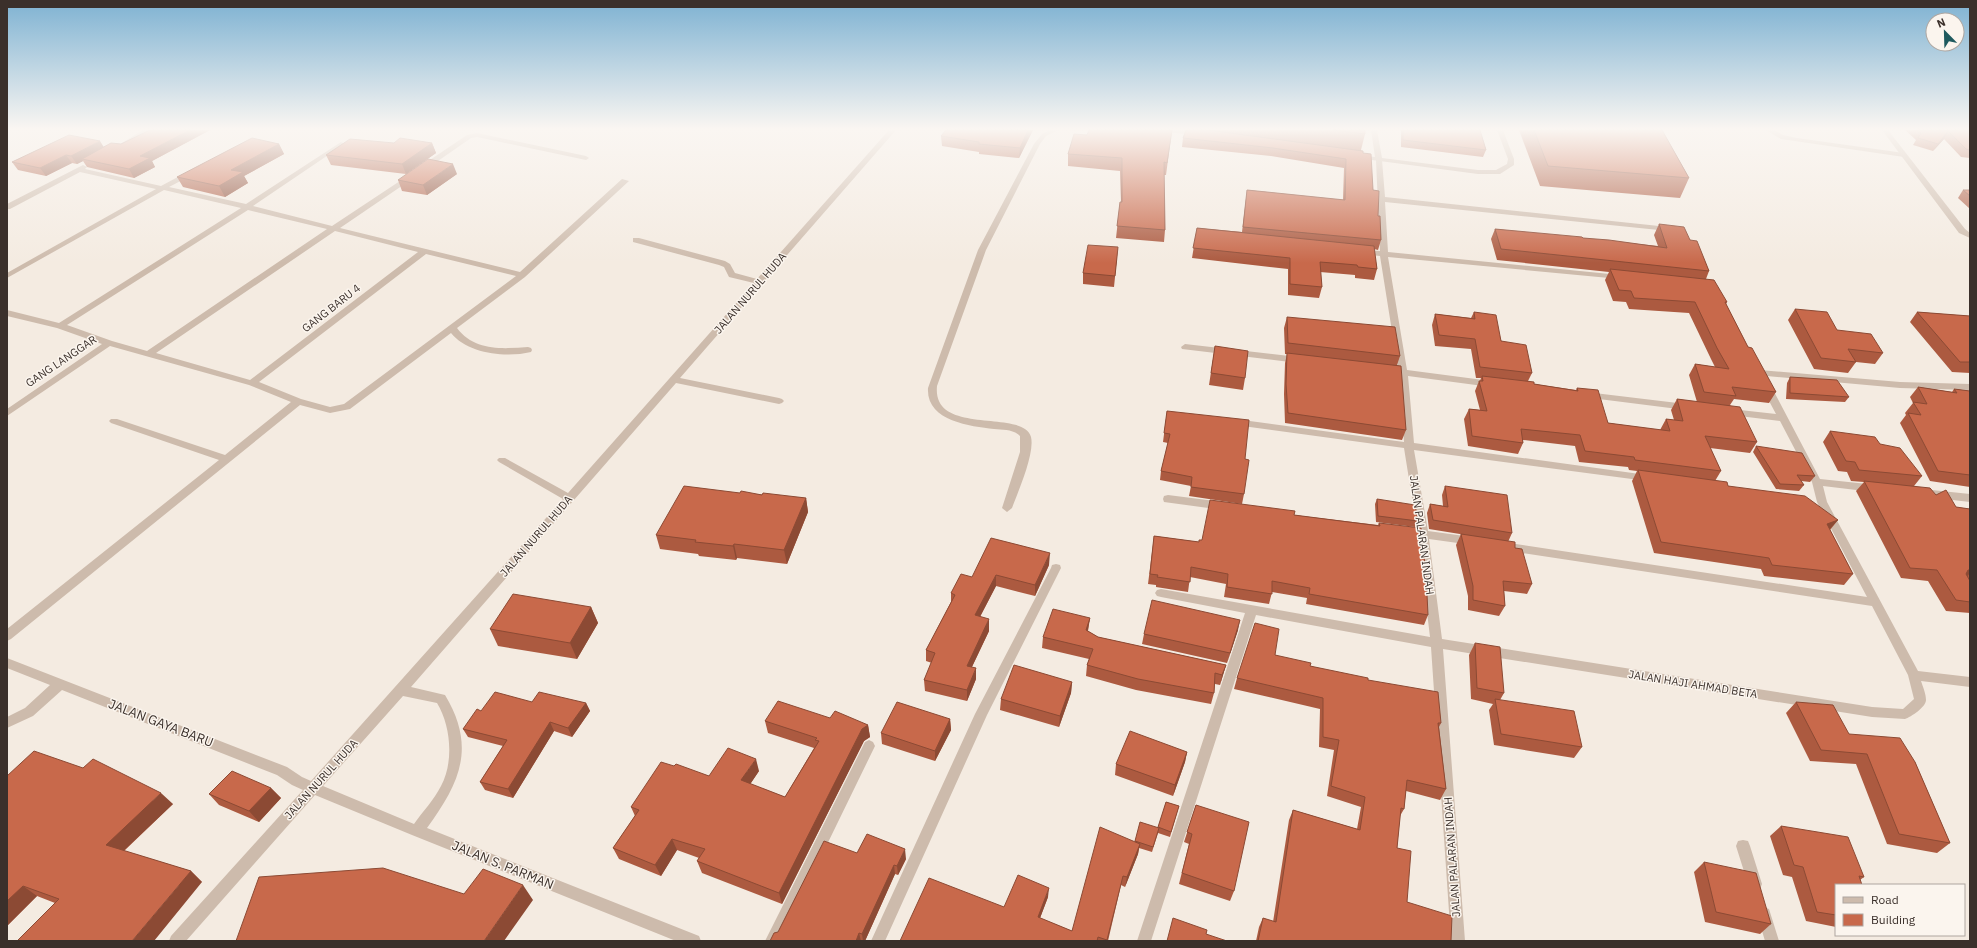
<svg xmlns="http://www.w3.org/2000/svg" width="1977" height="948" font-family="'IBM Plex Sans',sans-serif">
<rect width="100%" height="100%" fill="#f4ebe1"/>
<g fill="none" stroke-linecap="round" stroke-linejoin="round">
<path fill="#cdbbac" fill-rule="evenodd" d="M1050,130H1058L1046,136L1040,144L986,250L937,386C932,437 1023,408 1031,437C1035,453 1018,492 1012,508L1007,512L1002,508L1020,452V436C1013,429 1003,430 994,429C970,426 926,421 928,388L978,250L1034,144L1042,134Z
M1166,130C1176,130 1194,128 1202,134L1199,136L1169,132Z
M1371,130H1377L1382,158L1478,170H1496L1507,164L1508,159L1497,130H1503L1514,159V165L1500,174H1478L1357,158L1356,157L1359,155L1375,157Z
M1766,130H1774L1783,135L1797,138L1904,153L1907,155L1904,157L1781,139Z"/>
<path fill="#cdbbac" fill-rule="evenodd" d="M143,130H151L122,147L117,146Z
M889,130H896L680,378L779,398L782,399L784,401L782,403L779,404L676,383L411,687L445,695C477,748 459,784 427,828L694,934L699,936L701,941H676L412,835L315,795L186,941H169L171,936L303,790L292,785L277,775L62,690L33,716L7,728V717L25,708L50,685L7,668V658L287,767L302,777L311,781L563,499L499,462L497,460L499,458H505L568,493L754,283L729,277L724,267L719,265L633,242V238H639L725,261L730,264L735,273L757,279ZM403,696L437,703C451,726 454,762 441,786C434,800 423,811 414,824L323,786Z
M1882,130H1888L1965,229L1970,233V238L1959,233Z
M477,133L586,156L589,158L586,160L477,137L471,138L425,170L418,168L467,135Z
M341,142L343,143V145L253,206L332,226L409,175H412V179L340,228L520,272L622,179L629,181L525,277L457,328C474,351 502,349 528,347L531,348L532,350L531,352C506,358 468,354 451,333L350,409L330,413L300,405L11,639L7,641V629L219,460L111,423L109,421L111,419H117L225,455L291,402L249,385L110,346L7,416V409L102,344L57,328L7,316V310L59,323L241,208L164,190L7,278V273L156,189L80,172L10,209H7V204L83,165L87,167L85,169L161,186L189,171L193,173L192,175L169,187L246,204ZM248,210L327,229L147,351L112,341L67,325ZM335,231L418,252L250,380L156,353ZM426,254L516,276L344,404L330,407L301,399L259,382Z
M1379,158L1382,160L1385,197L1659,226L1663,228L1659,230L1385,202L1388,252L1620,275L1624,277L1620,279L1388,257L1407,370L1491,381L1496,384L1491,387L1408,376L1414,443L1647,475L1652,478L1647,481L1414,450L1428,531L1472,537L1476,538L1477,541L1476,544L1472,545L1429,539L1442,639L1872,707L1903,709L1914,699L1908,675L1872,606L1502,550L1498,549L1497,546L1498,543L1502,542L1867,597L1817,502L1812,482L1780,421L1731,415L1726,412L1731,409L1776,414L1761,386L1766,383L1771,386L1820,479L1877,485L1878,488L1873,492L1823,486L1827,502L1918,671L1970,677V687L1921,681C1923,687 1926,694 1926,700C1926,707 1911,717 1905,719L1872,717L1443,649L1465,941H1451L1431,647L1256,615L1151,941H1137L1245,613L1161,597L1157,596L1155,593L1157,590L1161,589L1430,637L1418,537L1413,536L1412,533L1413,530L1417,529L1404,448L1235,425L1230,422L1235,419L1404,442L1399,375L1393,372L1398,369L1380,256L1363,254L1359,252L1363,250L1380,251L1376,160Z
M1185,344L1298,357L1302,360L1298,363L1182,349L1181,347Z
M1759,370L1900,382L1970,384V390L1900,388L1756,375L1754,373Z
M1586,392L1686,404L1691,407L1686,410L1583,397L1581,395Z
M1922,489L1970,494V502L1918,496L1917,493Z
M1168,495L1223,502L1228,506L1223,510L1164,502L1163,499L1164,496Z
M1056,564L1060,565L1061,568L987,715L885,941H871L975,714L1051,568L1052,565Z
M869,740L873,742L875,746L780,941H765L865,742Z
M1743,840L1748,841L1750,846L1762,884L1760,889L1755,891L1750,889L1748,884L1736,846L1738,841Z
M1764,907L1769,909L1779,941H1765L1757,914L1759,909Z"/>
</g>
<path fill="#ac5a40" d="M150,130H210L152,161L155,167L134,178L87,167L83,161L77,164L72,163L46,176L18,170L12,162L104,147L121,144Z
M946,130H1033L1019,158L979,154V152L942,146L941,136Z
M1172,130L1166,175H1164L1165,230L1164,242L1116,238L1120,202H1121L1120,171L1068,166V154L1087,135Z
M1186,130H1365V134L1361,150L1363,153L1373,190L1378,216L1381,240L1378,250L1374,249L1377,269L1374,280L1355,278V275L1320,272L1322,287L1319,298L1288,295V269L1192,258L1197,228L1242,232L1247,190L1343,200L1344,168L1271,156L1182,147L1183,138Z
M1401,130H1480L1486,150L1483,157L1401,147Z
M1519,130H1662L1689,178L1680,198L1540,186Z
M1905,130H1970V158L1961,157L1944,139L1933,151L1913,145L1916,140Z
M394,143H432L436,153L406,174L331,165L326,155Z
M279,144L284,154L244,176L248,183L225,197L183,187L177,177Z
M457,174L427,195L402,191L398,180Z
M1963,190H1970V209L1958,198Z
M1659,224L1690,240L1709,271L1706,279L1727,302L1726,304L1748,347L1776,392L1769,403L1734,399L1730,405L1757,442L1750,453L1710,448L1721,471L1715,481L1728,486L1838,520L1830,530L1853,574L1844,585L1764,576L1761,569L1654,553L1632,481L1637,471L1629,470L1628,467L1579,462L1575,446L1523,440V443L1518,454L1468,446L1464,419L1469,409L1480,410L1475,391L1479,381H1480L1481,378H1476L1471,349L1435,346L1432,325L1435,314L1471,318L1474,312L1532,373L1528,381L1534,384L1576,390L1577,388L1608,423L1660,430L1666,419L1674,420L1671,410L1677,399L1697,402L1689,375L1695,364L1715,367L1711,359L1689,313L1629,309L1626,302L1613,301L1605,280L1609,272L1497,260L1491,239L1495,229L1658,246L1654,235Z
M1118,247L1114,287L1083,284V273Z
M1795,309L1883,353L1875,364L1856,362L1848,373L1814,369L1788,320Z
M1917,312L1969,316L1970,315V373L1952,372L1910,322Z
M1287,317L1400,356L1397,365L1406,430L1402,440L1285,423L1284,394L1285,363L1287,354H1285L1284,328Z
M1215,346L1245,378L1243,390L1209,385Z
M1790,377L1849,397L1845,402L1786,399L1787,383Z
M1918,387L1952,392L1954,389L1970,391V487L1930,481L1900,423L1906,415L1905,413L1913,403L1910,397Z
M1167,411L1245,459L1244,494L1242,504L1189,496L1191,486L1160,480L1161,471L1168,443L1163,442Z
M1830,431L1880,444L1922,476L1914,486L1936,495L1956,507L1970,509V613L1946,611L1928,581L1901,578L1856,491L1864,482L1851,481L1847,472L1838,471L1823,442Z
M1756,446L1815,476L1810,482L1801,481L1804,485L1799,491L1776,489L1753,452Z
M1445,486L1512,533L1508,542L1515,548L1532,584L1527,594L1504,591L1505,606L1499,616L1468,610V596L1456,545L1461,534L1503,541L1429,529L1427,513L1430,504L1443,506L1442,495Z
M740,493L806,498L808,512L787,564L737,558L736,560L699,556L698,554L660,549L656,535Z
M1377,499L1418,521L1415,527L1376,522L1375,504Z
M1294,515L1378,525L1379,523L1428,615L1424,625L1306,604L1307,598L1272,592L1269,604L1224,597L1226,584L1190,577L1188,592L1156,587V585L1148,584L1154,536L1199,542L1202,540Z
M1049,565L1035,596L996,586L980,617L989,631L972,667L976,679L967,701L925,691L924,680L932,663L926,661V650L951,602V593L972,577Z
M591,607L598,623L577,659L498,646L490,629Z
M1090,618L1088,631L1098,637L1226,665L1220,685L1215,684L1214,693L1211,704L1136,690L1086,676L1087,665L1089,659L1042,648L1043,637Z
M1238,630L1227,663L1142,644L1144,634Z
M1475,643L1504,693L1500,700L1582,747L1574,758L1494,745L1489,710L1493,704L1471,699L1469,655Z
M1275,655L1310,666L1368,680L1441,723L1439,727L1446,789L1440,800L1406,791L1404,809L1400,816L1397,848L1407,902L1451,941H1256L1259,927L1263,918L1273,922L1289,820L1293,810L1357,829L1361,807L1327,796L1334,750L1319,747L1320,709L1234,689L1237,678Z
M1072,682L1071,693L1059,727L1000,710L1001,699Z
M532,702L586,703L590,711L572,737L554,731L513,798L485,790L480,782L503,746L468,737L463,729L481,711Z
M1796,702L1849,734L1915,762L1950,843L1937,853L1887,844L1856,764L1810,761L1786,713Z
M950,719L951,730L935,761L882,744L881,733Z
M765,721L868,725L870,737L864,741L782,904L702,873L697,861L699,858L677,850L661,876L619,859L613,848L635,816L631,807L674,766L709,776L759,771L750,784L785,797L814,748L768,733Z
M1187,752L1185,762L1173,796L1115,775L1116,764Z
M7,776L173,804L124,851L191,871L202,882L55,903L37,896L7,926Z
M271,788L281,798L259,822L219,805L209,794Z
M1166,802L1179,806L1170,837L1158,833L1152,852L1139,848L1138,854L1125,887L1121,885L1108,941H900L1004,907L1048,897L1040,918L1072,931L1135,841L1158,828Z
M1196,805L1234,891L1230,901L1179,884L1189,844L1184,842Z
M1781,826L1864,877L1860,880L1836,885V927L1806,921L1792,877L1783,875L1770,836Z
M857,853L906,859L898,875L895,874L865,941H770Z
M1704,862L1771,924L1760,934L1705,922L1694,872Z"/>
<path fill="#8c4a34" d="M190,130H210L152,161L155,167L134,178L129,169L140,156Z
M1028,130H1033L1019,158L1020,148Z
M1948,131L1944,139L1933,151L1938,144Z
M100,141L105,149L82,159L83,161L77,164L71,156Z
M432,143L436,153L406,174L402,164Z
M279,144L284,154L244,176L248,183L225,197L219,186L231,170Z
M66,155L72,163L46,176L40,168Z
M453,164L457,174L427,195L423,185Z
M806,498L808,512L787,564L784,550Z
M1838,520L1829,530L1827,524Z
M734,544L737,558L736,560L733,546Z
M1050,553L1049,565L1035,596V585Z
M1968,570H1970V573L1964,580L1959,581Z
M996,575V586L975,626V615Z
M591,607L598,623L577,659L570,643Z
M1090,618L1088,629L1085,641L1086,630Z
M989,619V631L967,677V666Z
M1240,620L1238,630L1227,663L1230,653Z
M1226,665L1220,685L1222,675Z
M976,668V679L967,701V690Z
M1072,682L1071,693L1059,727L1060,716Z
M586,703L590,711L572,737L568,728Z
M950,719L951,730L935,761V751Z
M550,722L554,731L513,798L508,789Z
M868,725L870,737L864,741L782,904L779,893L862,729Z
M1187,752L1185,762L1173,796L1175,785Z
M756,759L759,771L745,792L741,780Z
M271,788L281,798L259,822L249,811Z
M161,793L173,804L118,856L106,845Z
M672,839L677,850L661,876L655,865Z
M1140,844L1138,854L1125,887L1127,877Z
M905,849L906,859L898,875L897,866Z
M894,865L895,874L865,941H863L862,934Z
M191,871L202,882L154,941H132Z
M523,885L533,900L504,941H484Z
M23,886L37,896L7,926V901Z
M1049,888L1048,897L1037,926L1038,917Z
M859,933L861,941H856Z"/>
<path fill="#c8694b" stroke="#8c4a34" d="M150,130H190L140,156L150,158L129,169L82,159L111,143L121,144Z
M946,130H1028L1020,148L979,144V142L941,136Z
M1089,130H1172L1167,163L1164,162L1165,230L1117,226L1120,202H1122V158L1068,154L1074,134L1087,135Z
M1186,130H1208L1363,151V153L1371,154L1373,190L1379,191L1378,216H1380L1381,240L1243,227L1247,190L1345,200L1346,159L1273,148L1183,138Z
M1333,130H1365V134Z
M1403,130H1480L1486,150L1403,140Z
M1534,130H1662L1689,178L1548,166Z
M1918,130H1970V150L1966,149L1948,131L1938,144L1918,138L1921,133Z
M69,135L100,141L71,156L66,155L40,168L12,162Z
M252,138L279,144L231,170L243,172L219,186L177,177Z
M400,138L432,143L402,164L326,155L350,139L394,143Z
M428,159L453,164L423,185L398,180Z
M1963,190H1970V196Z
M1659,224L1684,227L1690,240L1697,241L1709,271L1501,249L1495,229L1582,237L1583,238L1609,240L1667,248Z
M1197,228L1374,246L1377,269L1358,267L1357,265L1320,262L1322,287L1290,284V258L1193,248Z
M1088,245L1118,247L1115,276L1083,273Z
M1610,269L1714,280L1727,302H1725L1748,347L1752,348L1776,392L1732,387L1736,396L1704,392L1695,364L1729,369L1717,348L1695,302L1634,298L1631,291L1619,290Z
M1795,309L1827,312L1837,330L1871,334L1883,353L1848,349L1856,362L1821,358Z
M1474,312L1496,315L1501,341L1526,345L1532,373L1480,367L1475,339L1439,335L1435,314L1475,319Z
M1917,312L1970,316V362H1960Z
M1287,317L1395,327L1400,356L1288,343Z
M1215,346L1248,351L1245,378L1211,373Z
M1287,353L1401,366L1406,430L1288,413L1286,384Z
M1482,376L1534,382V384L1578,391L1577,388L1598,390L1608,423L1670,431L1666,419L1683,421L1677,399L1740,407L1757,442L1705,436L1721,471L1635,460L1634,457L1585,451L1580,435L1521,429L1523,443L1472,436L1469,409L1487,411L1479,381H1483Z
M1790,377L1837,380L1849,397L1790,393Z
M1918,387L1957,393L1954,389L1970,391V475L1938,471L1908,413L1921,415L1913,402L1927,404Z
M1167,411L1249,420L1245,459L1249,460L1244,494L1191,487L1192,477L1161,471L1170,434L1164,433Z
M1830,431L1875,437L1880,444L1900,448L1922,476L1859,470L1855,462L1846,461Z
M1756,446L1802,453L1815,476L1797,475L1804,485L1780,484Z
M1638,470L1727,482L1728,486L1805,496L1838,520L1827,524L1853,574L1772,565L1769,558L1661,542Z
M1864,481L1930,488L1936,495L1946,490L1956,507L1970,509V570H1968L1966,574L1970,581V602L1956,600L1937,570L1910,568Z
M684,486L740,493L741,491L762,495L763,493L806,498L784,550L734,544L733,546L695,542L696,540L656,535Z
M1445,486L1507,495L1512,533L1433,520L1430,504L1448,507Z
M1377,499L1415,505L1418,521L1378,516Z
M1210,500L1295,511L1294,515L1380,526L1379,523L1421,528L1426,574L1428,615L1309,594L1310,588L1272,581V594L1227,587L1228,574L1191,567L1190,582L1157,577L1158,575L1150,574L1154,536L1199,542V540H1202Z
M1461,534L1515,542V548L1522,549L1532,584L1503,581L1505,606L1473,600V586Z
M991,538L1050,553L1035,585L996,575L975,615L989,619L967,666L976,668L967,690L924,680L935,653L926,650L955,595L951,593L961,574L972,577Z
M513,594L591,607L570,643L490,629Z
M1152,600L1240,620L1230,653L1144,634Z
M1053,609L1090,618L1086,630L1098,637L1226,665L1222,675L1215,673L1214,693L1138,679L1087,665L1093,649L1043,637Z
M1255,623L1279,629L1275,655L1311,663L1310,666L1368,678V680L1438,692L1441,723H1438L1446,789L1407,780L1404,809L1401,808L1397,848L1411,851L1407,902L1452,916L1451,941H1258L1263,918L1276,922L1293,810L1360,830L1365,797L1331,786L1339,740L1323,737V698L1237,678Z
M1475,643L1500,647L1504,693L1477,688Z
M1014,665L1072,682L1060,716L1001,699Z
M495,692L532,702L539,692L586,703L568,728L550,722L508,789L480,782L507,740L463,729L477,709L481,711Z
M1495,699L1574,711L1582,747L1501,734Z
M778,701L830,718L835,711L868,725L862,729L779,893L697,861L705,849L672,839L655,865L613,848L639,810L631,807L661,762L674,766L676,764L709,776L728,748L756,759L741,780L785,797L819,741L815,740L817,738L765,721Z
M897,702L950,719L935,751L881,733Z
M1796,702L1833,705L1849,734L1900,738L1915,762L1950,843L1899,834L1867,754L1821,750Z
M1130,731L1187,752L1175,785L1116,764Z
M34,751L83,768L93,759L161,793L106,845L191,871L132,941H17L59,899L23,886L7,901V776Z
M232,771L271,788L249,811L209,794Z
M1166,802L1179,806L1171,832L1158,827Z
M1196,805L1249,822L1234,891L1182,873L1192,834L1187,832Z
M1140,822L1159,828L1153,847L1135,841Z
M1781,826L1848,837L1864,877L1859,876L1862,885H1836V915L1817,912L1803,867L1794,865Z
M1100,827L1140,844L1127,877L1123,876L1107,940L1098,937L1097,941H900L929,878L1004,907L1018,875L1049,888L1038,917L1072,931Z
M867,834L905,849L897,866L894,865L862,934L859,933L856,941H770L774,933L778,932L824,841L857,853Z
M1704,862L1756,873L1771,924L1716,912Z
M383,868L464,894L483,869L523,885L484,941H236L259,877Z
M1173,918L1207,930L1206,934L1227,941H1167Z"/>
<linearGradient id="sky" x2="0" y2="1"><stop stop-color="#7eb2d2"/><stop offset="0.49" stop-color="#faf6f2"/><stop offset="1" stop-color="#faf6f2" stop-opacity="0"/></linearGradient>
<rect width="1977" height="263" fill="url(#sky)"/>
<g text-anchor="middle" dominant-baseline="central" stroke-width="3" stroke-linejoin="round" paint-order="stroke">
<g font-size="11" fill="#3b302b" stroke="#fbf5ee">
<text transform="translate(750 293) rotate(-49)">JALAN NURUL HUDA</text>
<text transform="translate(331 308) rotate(-38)">GANG BARU 4</text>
<text transform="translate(61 361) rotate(-34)">GANG LANGGAR</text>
<text transform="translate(1422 535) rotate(82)">JALAN PALARAN INDAH</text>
<text transform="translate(536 536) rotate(-49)">JALAN NURUL HUDA</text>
<text transform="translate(1693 684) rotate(9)">JALAN HAJI AHMAD BETA</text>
<text transform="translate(321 779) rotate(-48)">JALAN NURUL HUDA</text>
<text transform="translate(1452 857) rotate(-94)">JALAN PALARAN INDAH</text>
</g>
<g font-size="13" fill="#3b302b" stroke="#fbf5ee">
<text transform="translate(161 723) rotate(21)">JALAN GAYA BARU</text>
<text transform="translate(503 865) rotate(22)">JALAN S. PARMAN</text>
</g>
</g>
<rect width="1977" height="948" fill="none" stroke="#3b302b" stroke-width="16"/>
<rect x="1835" y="884" width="130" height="52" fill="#fbf5ee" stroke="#aea6a0"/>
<rect x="1843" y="897" width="20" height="6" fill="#cdbbac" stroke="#aea6a0"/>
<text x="1871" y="904" font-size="12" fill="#3b302b">Road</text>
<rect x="1843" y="914" width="20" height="12" fill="#c8694b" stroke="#aea6a0"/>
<text x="1871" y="924" font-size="12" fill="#3b302b">Building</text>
<g transform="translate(1945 32) rotate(337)"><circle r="19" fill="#fbf5ee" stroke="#aea6a0"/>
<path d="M0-3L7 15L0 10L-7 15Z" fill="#1f5a5e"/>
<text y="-6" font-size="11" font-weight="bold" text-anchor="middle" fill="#3b302b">N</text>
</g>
</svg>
